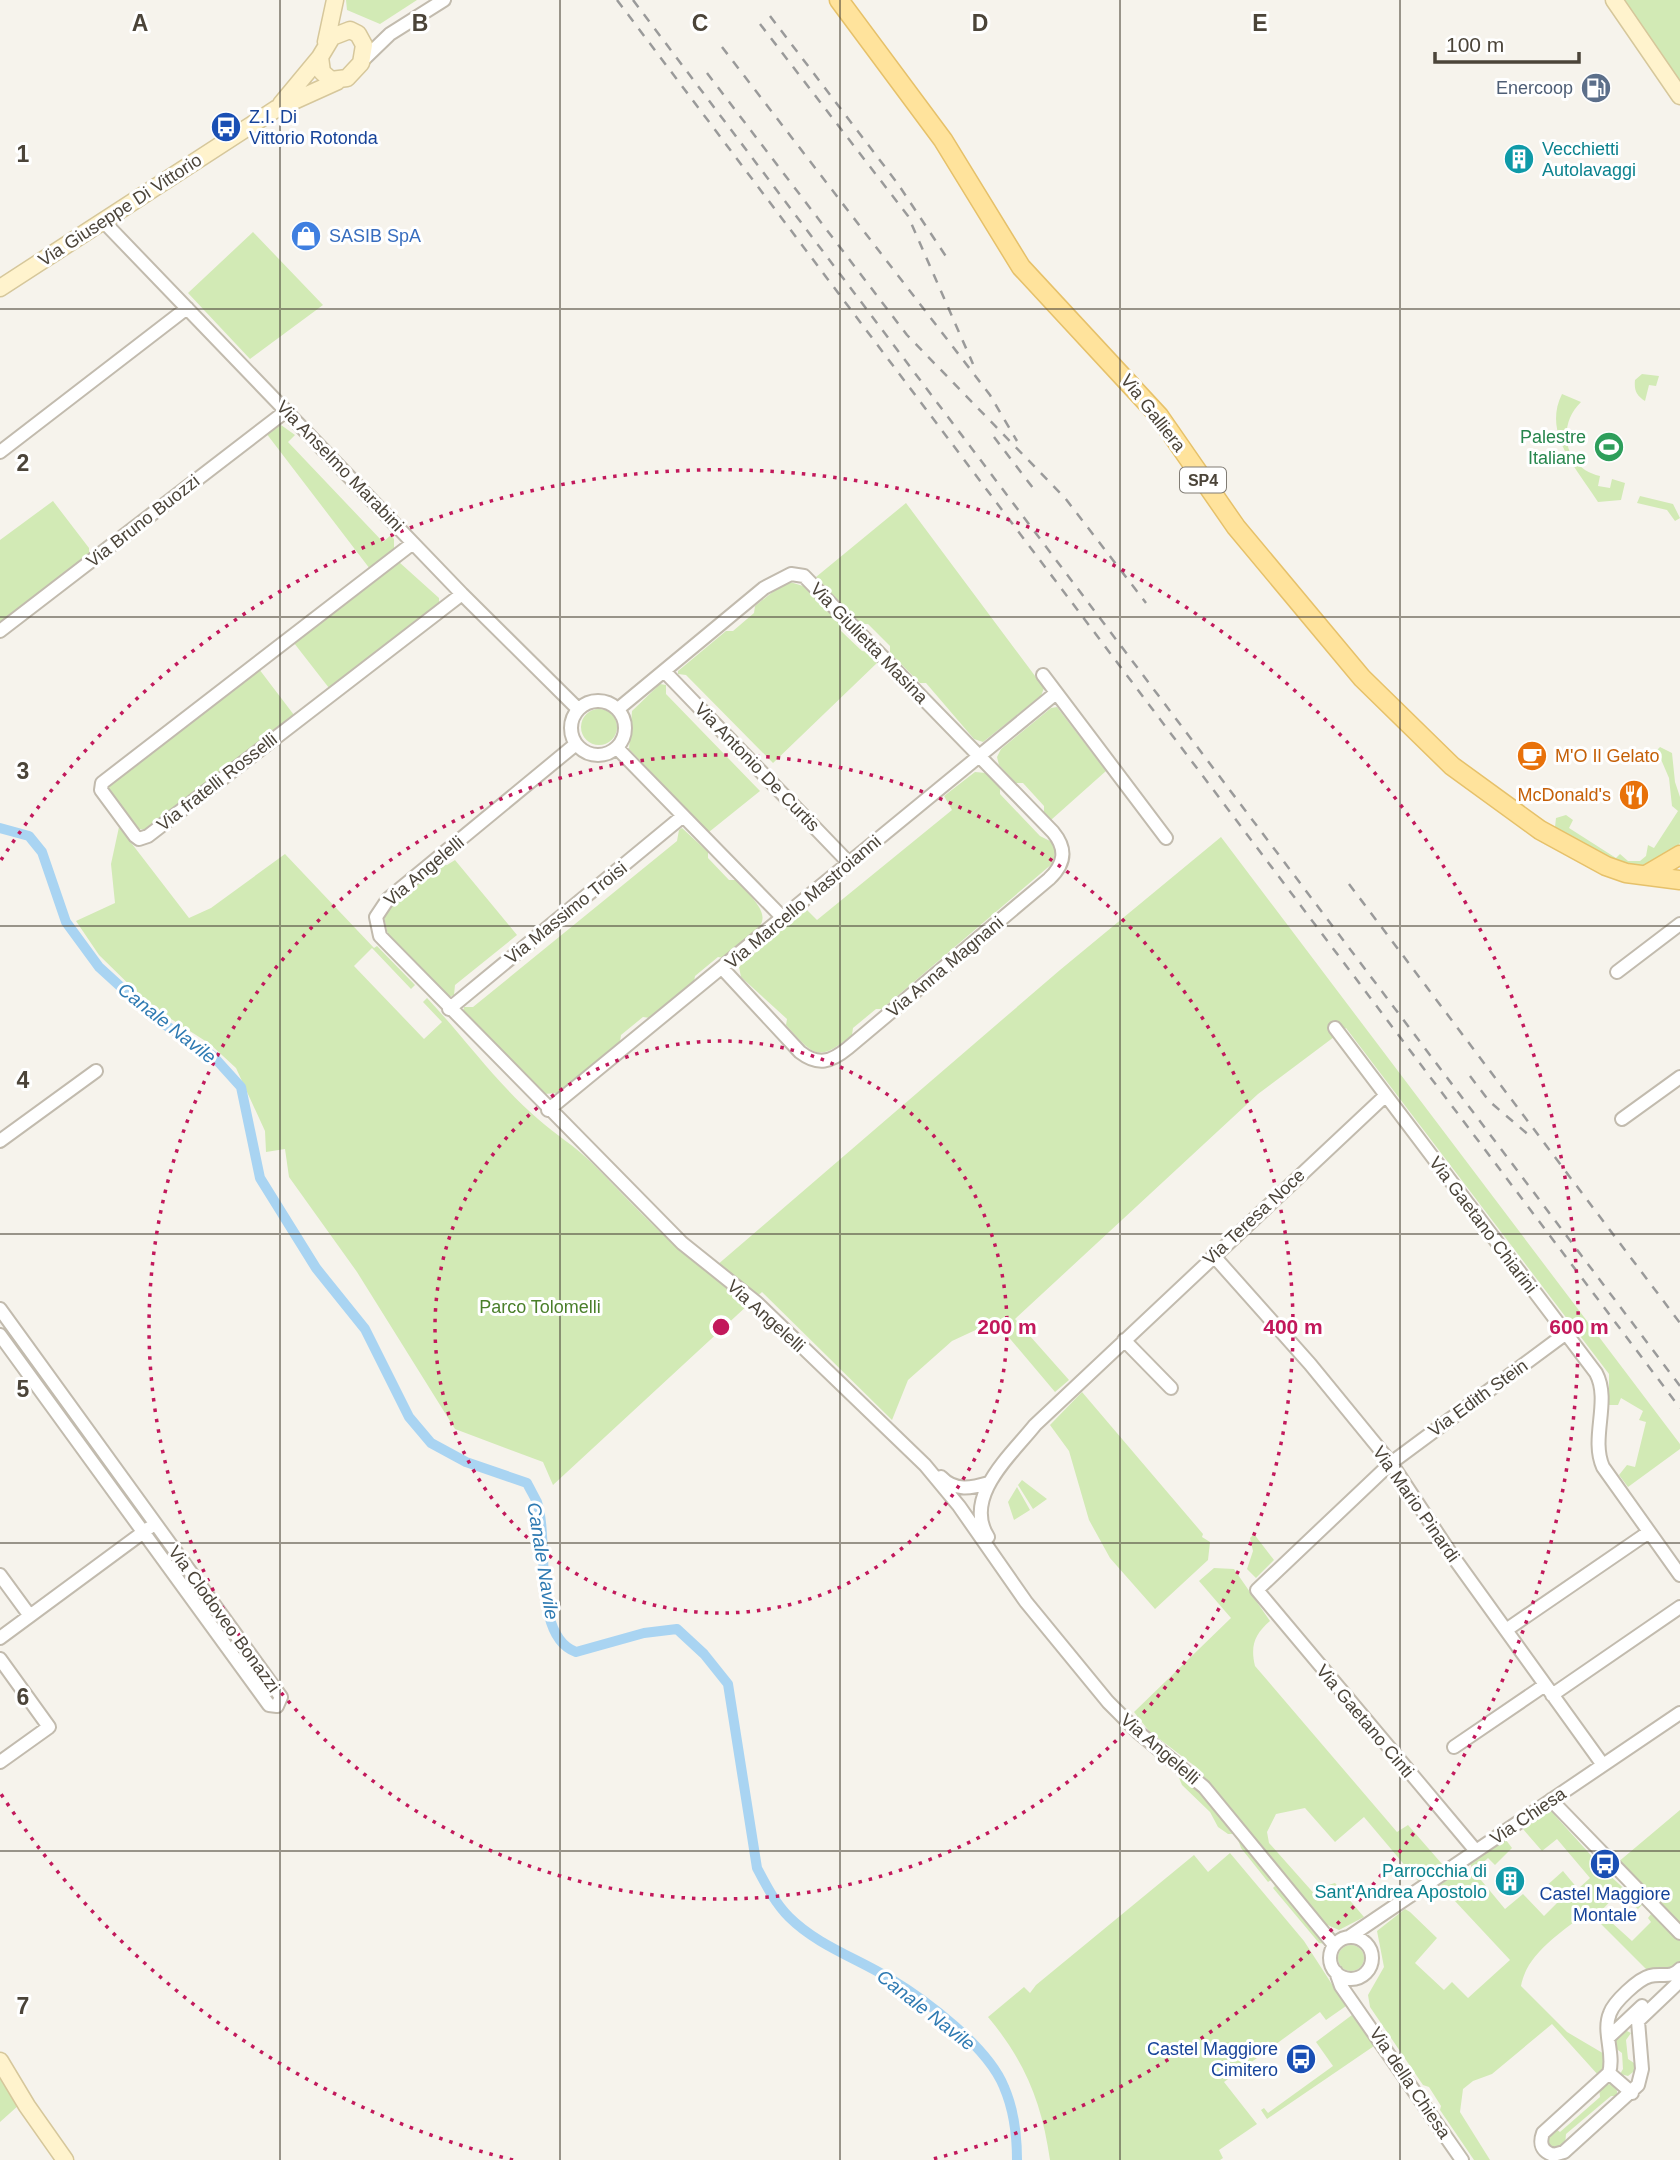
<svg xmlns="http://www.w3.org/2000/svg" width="1680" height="2160" font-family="Helvetica,sans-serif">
<rect width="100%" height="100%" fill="#f6f3ec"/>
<path fill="#d2eab5" d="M346,0H417L380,24L347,10Z
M1624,0H1680V82Z
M253,232L323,305L250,359L188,293Z
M1642,374L1659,376L1656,386L1649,385L1645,401C1636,395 1634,390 1635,380Z
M1562,394L1581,402C1556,426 1564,468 1600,476L1598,486L1610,488L1612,479L1625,483L1621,500L1598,502C1577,468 1542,434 1562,394Z
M281,425L295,435L288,442L383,542L391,535L394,539V550L370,569L266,433Z
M1640,496L1673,504L1680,518L1675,521L1667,510L1637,503Z
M53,501L89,548V554L0,624V540Z
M906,503L1044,688L1041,696L983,742L974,739L926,683H920L890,653V646L868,624H861L816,577Z
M399,562L439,598V603L329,688L294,643Z
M790,582L803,586L841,624V631L862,651L868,652L878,662L773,763L686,675L678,674V671L726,631H733L754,613L755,606L784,583Z
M259,669L294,715L146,830L139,829L107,786Z
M660,684L666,685V694L760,791L709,832L629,749L632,711Z
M1057,707L1106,771L1051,820L1044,812V806L1023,783H1016L999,765L997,757L1001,749L1051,708Z
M581 727a18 18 0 1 1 36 0a18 18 0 1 1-36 0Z
M1660,747L1672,753L1675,782L1680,797V843C1676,850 1671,853 1664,857C1627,882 1585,846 1555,827L1556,818L1566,815L1573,820L1569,828L1616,858L1620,854L1628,861H1640L1646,856L1648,845L1654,848L1678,811L1672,806L1669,778L1657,750Z
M975,772L986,773L1000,788V794L1040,836L1052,842L1055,852L1053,863L882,1009H876L853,1028L852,1035C818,1063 814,1056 786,1025L787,1019L741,977L739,967L806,909L817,920L952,810L944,796Z
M119,827L189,918L211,908L285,854L374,948L377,946L415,985L411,989L372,948L354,966L424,1039L442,1022L423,1002L427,998C465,1038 496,1083 538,1119C556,1135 575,1146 592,1163C629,1200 665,1241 709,1272L1060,970L1221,837L1680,1444V1449L1628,1487L1619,1475L1627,1465L1635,1467L1646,1422L1639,1420L1643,1411L1621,1398L1618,1405H1609V1374L1346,1028L1258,1094L1015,1319L1069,1380L1055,1392L995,1321L952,1341L908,1380L892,1420L762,1292L553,1485L543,1462L455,1429L357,1272L289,1177L285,1149L266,1152L265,1131L236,1068L210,1044L151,1006L99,955L76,921L115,903L111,864Z
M682,828L708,852V858L729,880H736C779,924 766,922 724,958L718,957L695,976L694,982L650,1018L643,1017L621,1035L620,1042L558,1093L544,1094L463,1013L464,1007H473L677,841L679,830Z
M455,860L517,935L455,985L454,995L449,997L388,935L384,917L390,907L441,864L447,865Z
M1082,1392L1203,1534L1202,1537L1210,1542L1208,1560L1155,1609L1110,1558L1089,1520L1069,1451L1050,1425Z
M1022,1480L1047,1499L1033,1509L1018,1485Z
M1017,1487L1030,1510L1014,1520L1008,1502Z
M1254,1534L1274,1560L1256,1578L1247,1569L1253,1551L1250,1538Z
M1214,1568L1234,1569L1270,1621C1255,1634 1250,1645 1255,1666L1397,1832L1408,1825L1442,1864L1420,1875L1422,1878L1418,1881L1364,1817L1335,1842L1305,1808L1276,1814L1267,1832L1269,1843L1318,1898L1325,1886L1335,1883L1364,1917L1339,1930L1325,1924L1196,1767L1149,1731L1134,1712L1231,1618L1199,1581Z
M1175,1768L1204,1795L1327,1944L1319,1943L1273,1888L1275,1886L1271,1880L1268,1882L1241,1848L1236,1834H1228L1218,1827L1210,1812L1182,1785Z
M1550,1810L1607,1873L1642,1905L1638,1909L1619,1892L1600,1912L1632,1941L1651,1922L1648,1918L1651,1914L1680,1941V1965L1675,1969L1650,1973L1588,1911C1563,1932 1527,1952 1521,1986L1567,2032L1606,2055L1605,2066L1599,2076L1552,2024L1492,2074L1473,2081L1463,2089L1460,2112L1490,2160H1474L1440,2110L1441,2106L1429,2087L1423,2085L1370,2007L1368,1995L1384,1967L1377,1931L1405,1909L1410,1912L1437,1938L1415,1963L1444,1990L1452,1982L1468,1998L1510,1960L1440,1885L1464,1868L1471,1876L1476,1874L1505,1909L1523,1894L1544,1916L1557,1903L1544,1888L1563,1871L1578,1889L1590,1878L1557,1839L1542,1851L1523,1829Z
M1680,1810V1925L1617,1863Z
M1506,1840L1512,1848L1495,1865L1488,1858L1474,1871L1470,1864Z
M1230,1853L1304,1941L1346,2006L1326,2020L1320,2012L1224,2082L1257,2124L1219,2150L1223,2158L1220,2160H1050C1042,2103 1025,2061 988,2017L1024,1987L1030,1993L1036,1985L1194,1855L1208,1872Z
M1338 1958a13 13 0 1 1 26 0a13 13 0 1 1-26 0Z
M1352,2015L1374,2046L1267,2119L1261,2110L1264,2108L1268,2113L1333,2066L1316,2042Z
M1627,2031L1631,2033L1626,2040L1628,2059L1637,2065V2069L1628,2076L1620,2074L1623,2069L1622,2053L1614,2047L1617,2032Z
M0,2073L19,2105L0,2122Z
M1611,2084L1616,2087L1618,2096H1611L1566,2134L1565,2145L1553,2149L1549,2146L1546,2134L1553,2127L1560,2132L1600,2097L1599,2086Z"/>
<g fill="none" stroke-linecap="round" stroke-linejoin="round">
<path stroke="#a9d4f2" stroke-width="10" d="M0,828L29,836L42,852L66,922L99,967L156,1019L213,1056L241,1087L260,1178L316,1268L365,1329L409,1417L431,1443L466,1462L527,1483C530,1489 534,1496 537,1502C550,1540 531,1636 576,1652L644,1633L677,1629L704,1654L728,1684L757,1868C766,1885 775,1903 789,1917C817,1945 856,1958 889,1978C926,2000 988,2047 1004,2087C1014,2110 1017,2135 1017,2160"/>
<g stroke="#c2bbae" stroke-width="16">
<path id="street" d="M361,62L390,34L444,0
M103,221L462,594L578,709
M0,452L187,308
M413,543L102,783L101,790L135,836L139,839L148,836L462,594
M0,631L286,411
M664,671L849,863
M1043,675L1166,838
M571 728a27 27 0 1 1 54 0a27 27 0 1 1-54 0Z
M618,709L764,588L791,574L804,576L1053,832C1067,849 1065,864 1049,879L848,1048C831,1062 818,1066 800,1052L722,968
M576,744L388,899L376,917L380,936L682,1243L757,1303L925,1465L959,1506L1026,1602L1108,1702L1138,1732L1204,1787L1334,1945
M617,748L783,918
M1617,972L1680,924
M449,1009L683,816
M1335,1028L1596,1373C1611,1401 1590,1438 1603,1467L1680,1575
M548,1110L1056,693
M1622,1119L1680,1077
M0,1141L96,1071
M1213,1255L1310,1364L1391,1463L1449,1551L1603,1765
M0,1309L281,1697L277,1706L269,1705L0,1335
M1124,1340L1171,1388
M941,1477C955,1492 972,1488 989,1483
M988,1537C962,1497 1012,1454 1035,1425L1385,1096
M0,1575L30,1616
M1506,1630L1649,1532
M0,1638L149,1528
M0,1659L49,1727L0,1762
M1552,1695L1680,1607
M1454,1747L1545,1685
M1551,1800L1680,1933
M1476,1851L1257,1590L1391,1463L1565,1334
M1330 1958a21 21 0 1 1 42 0a21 21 0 1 1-42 0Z
M1349,1937L1680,1713
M1680,1969C1671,1979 1661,1973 1650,1976C1638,1979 1614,2002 1610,2013C1602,2032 1615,2054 1609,2073L1543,2133C1539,2144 1542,2151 1553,2155L1564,2152L1638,2085L1642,2069L1638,2021L1680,1981
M1336,1972L1341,1986L1462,2160
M1609,2037L1642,2006
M1609,2073L1632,2093"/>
</g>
<g stroke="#d6c79b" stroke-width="19">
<path id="secondary" d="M1614,0L1680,96
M350,30L358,34L364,45L361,63L347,78L331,80L322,72L320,57L332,37Z
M326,42L335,0
M281,104L320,57
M0,288L276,109L338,81
M0,2061L27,2106L65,2160"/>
</g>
<g stroke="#e6c16a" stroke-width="21">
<path id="primary" d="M839,0L943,140L1021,267L1159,416L1236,527L1362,678L1452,766L1540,830L1606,866L1626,873L1680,880
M1646,875L1680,855"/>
</g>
<use href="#street" stroke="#fff" stroke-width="12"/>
<use href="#secondary" stroke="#fff3cd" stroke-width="16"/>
<use href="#primary" stroke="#ffe39c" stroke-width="18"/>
<path stroke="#9a9a9a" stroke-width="2.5" stroke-dasharray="9 9" stroke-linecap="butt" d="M617,0L1680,1408
M633,0L1680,1386
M770,16L898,184L947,258
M760,24L908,216L973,364
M722,47L990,395L1017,441
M707,73L907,335L1065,498L1146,603
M994,437L1033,488
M1349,884L1680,1323
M1470,1076L1489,1101L1531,1137"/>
</g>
<path fill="none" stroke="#4b4439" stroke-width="2" stroke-opacity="0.55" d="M280,0V2160M560,0V2160M840,0V2160M1120,0V2160M1400,0V2160M0,309H1680M0,617H1680M0,926H1680M0,1234H1680M0,1543H1680M0,1851H1680"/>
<g fill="none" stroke="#c2185b" stroke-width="3.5" stroke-dasharray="3.5 7">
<circle cx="721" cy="1327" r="286"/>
<circle cx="721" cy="1327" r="572"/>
<path d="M513 2160A858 858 0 0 1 1 1794M1 860A858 858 0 1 1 929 2160"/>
</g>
<defs>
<g id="fuel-disc" transform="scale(1.575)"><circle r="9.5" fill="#5c6f8a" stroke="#fff"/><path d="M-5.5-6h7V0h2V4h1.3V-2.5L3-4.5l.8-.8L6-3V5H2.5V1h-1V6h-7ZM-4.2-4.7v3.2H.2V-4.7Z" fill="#fff"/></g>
<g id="bus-disc" transform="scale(1.575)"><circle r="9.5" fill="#1a4fb4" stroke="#fff"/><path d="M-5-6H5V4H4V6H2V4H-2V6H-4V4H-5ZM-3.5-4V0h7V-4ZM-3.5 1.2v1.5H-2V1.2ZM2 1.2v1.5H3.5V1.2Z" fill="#fff"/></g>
<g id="building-disc" transform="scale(1.575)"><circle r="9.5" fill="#0f9aa8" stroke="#fff"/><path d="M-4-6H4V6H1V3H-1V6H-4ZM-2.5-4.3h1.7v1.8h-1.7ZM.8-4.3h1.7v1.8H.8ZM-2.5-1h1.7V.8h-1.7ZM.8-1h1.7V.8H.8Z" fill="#fff"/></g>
<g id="shop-disc" transform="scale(1.575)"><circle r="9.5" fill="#3f7fe0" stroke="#fff"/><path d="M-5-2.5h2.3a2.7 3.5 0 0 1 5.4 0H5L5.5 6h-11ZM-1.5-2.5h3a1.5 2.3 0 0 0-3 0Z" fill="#fff"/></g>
<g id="stadium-disc" transform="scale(1.575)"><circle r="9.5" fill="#2e9e5b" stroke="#fff"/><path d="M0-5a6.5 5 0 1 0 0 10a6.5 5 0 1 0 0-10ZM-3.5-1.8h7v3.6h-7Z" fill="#fff"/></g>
<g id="cafe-disc" transform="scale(1.575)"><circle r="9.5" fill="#e8710a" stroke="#fff"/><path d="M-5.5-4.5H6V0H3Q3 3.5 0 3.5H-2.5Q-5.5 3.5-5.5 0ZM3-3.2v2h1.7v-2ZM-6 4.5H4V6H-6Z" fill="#fff"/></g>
<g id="restaurant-disc" transform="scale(1.575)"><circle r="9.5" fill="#e8710a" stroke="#fff"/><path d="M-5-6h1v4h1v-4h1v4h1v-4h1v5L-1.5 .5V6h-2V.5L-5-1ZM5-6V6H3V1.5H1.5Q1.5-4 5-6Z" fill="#fff"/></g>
</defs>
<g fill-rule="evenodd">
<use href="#fuel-disc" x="1596" y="88"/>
<use href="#bus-disc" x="226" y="127"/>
<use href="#building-disc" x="1519" y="159"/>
<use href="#shop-disc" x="306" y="236"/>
<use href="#stadium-disc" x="1609" y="447"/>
<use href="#cafe-disc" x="1532" y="756"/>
<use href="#restaurant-disc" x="1634" y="795"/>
<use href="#bus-disc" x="1605" y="1864"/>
<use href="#building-disc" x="1510" y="1881"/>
<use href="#bus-disc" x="1301" y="2059"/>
</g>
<g text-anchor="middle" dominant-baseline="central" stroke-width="6" stroke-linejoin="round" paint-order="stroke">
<rect fill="#fff" stroke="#817c74" stroke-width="2" x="1180" y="467.5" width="46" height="25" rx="5"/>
<g font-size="16" font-weight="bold" fill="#4b4439">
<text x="1203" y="480">SP4</text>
</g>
<g font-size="18" fill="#4e5e75" stroke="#fff" text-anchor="end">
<text x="1573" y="88">Enercoop</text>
</g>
<g font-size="18" fill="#164399" stroke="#fff" text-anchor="start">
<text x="249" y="117">Z.I. Di<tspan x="249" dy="21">Vittorio Rotonda</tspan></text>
<text x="1605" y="1894" text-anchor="middle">Castel Maggiore<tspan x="1605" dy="21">Montale</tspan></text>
<text x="1278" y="2049" text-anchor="end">Castel Maggiore<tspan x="1278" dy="21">Cimitero</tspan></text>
</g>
<g font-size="18" fill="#0d838f" stroke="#fff" text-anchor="start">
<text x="1542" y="149">Vecchietti<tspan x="1542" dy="21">Autolavaggi</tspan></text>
<text x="1487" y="1871" text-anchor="end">Parrocchia di<tspan x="1487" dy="21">Sant'Andrea Apostolo</tspan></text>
</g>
<g font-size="18" fill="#4b4439" stroke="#fff">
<text transform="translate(120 210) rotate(-33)">Via Giuseppe Di Vittorio</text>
<text transform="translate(1153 413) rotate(52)">Via Galliera</text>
<text transform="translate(340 466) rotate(46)">Via Anselmo Marabini</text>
<text transform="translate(143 521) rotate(-38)">Via Bruno Buozzi</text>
<text transform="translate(869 643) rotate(46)">Via Giulietta Masina</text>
<text transform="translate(757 767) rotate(46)">Via Antonio De Curtis</text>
<text transform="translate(217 782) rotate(-38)">Via fratelli Rosselli</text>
<text transform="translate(424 871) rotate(-40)">Via Angelelli</text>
<text transform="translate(803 902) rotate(-40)">Via Marcello Mastroianni</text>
<text transform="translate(566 913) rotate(-39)">Via Massimo Troisi</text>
<text transform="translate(945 967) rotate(-40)">Via Anna Magnani</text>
<text transform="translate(1254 1217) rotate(-43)">Via Teresa Noce</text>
<text transform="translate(1483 1225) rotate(53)">Via Gaetano Chiarini</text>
<text transform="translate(766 1316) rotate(42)">Via Angelelli</text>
<text transform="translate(1478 1398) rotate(-36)">Via Edith Stein</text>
<text transform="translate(1416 1504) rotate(55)">Via Mario Pinardi</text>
<text transform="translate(224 1619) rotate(54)">Via Clodoveo Bonazzi</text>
<text transform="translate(1365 1721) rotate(50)">Via Gaetano Cinti</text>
<text transform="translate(1160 1749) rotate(41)">Via Angelelli</text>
<text transform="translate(1528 1816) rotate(-34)">Via Chiesa</text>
<text transform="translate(1410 2083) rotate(56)">Via della Chiesa</text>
</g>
<g font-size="18" fill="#366cbe" stroke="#fff" text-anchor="start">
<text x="329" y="236">SASIB SpA</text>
</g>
<g font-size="18" fill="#27864d" stroke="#fff" text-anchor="end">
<text x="1586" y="437">Palestre<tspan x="1586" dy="21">Italiane</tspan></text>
</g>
<g font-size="18" fill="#c56008" stroke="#fff" text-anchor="start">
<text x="1555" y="756">M'O Il Gelato</text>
<text x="1611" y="795" text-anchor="end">McDonald's</text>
</g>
<g font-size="18" fill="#4a7f2a" stroke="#fff">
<text x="540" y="1307">Parco Tolomelli</text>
</g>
<g font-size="19" font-style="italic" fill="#2e7ab2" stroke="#fff">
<text transform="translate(167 1023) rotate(38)">Canale Navile</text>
<text transform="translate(543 1561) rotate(81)">Canale Navile</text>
<text transform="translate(926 2010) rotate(38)">Canale Navile</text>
</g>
</g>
<g font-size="23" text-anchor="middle" font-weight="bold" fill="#4b4439" stroke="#fff" stroke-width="6" stroke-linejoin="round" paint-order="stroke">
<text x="140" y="31">A</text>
<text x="420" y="31">B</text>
<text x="700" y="31">C</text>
<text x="980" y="31">D</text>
<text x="1260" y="31">E</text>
<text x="23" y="162">1</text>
<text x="23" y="471">2</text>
<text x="23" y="779">3</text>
<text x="23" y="1088">4</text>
<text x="23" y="1397">5</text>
<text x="23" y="1705">6</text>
<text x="23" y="2014">7</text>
</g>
<circle cx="721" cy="1327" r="10" fill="#c2185b" stroke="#fff" stroke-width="3.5"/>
<g font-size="21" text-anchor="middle" font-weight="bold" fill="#c2185b" stroke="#fff" stroke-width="6" stroke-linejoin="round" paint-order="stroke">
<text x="1007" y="1334">200 m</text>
<text x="1293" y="1334">400 m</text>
<text x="1579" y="1334">600 m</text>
</g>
<path d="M1435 52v10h144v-10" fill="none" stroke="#4b4439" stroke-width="3.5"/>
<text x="1446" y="52" font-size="21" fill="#4b4439" stroke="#ffffff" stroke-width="5" paint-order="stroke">100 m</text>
</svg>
